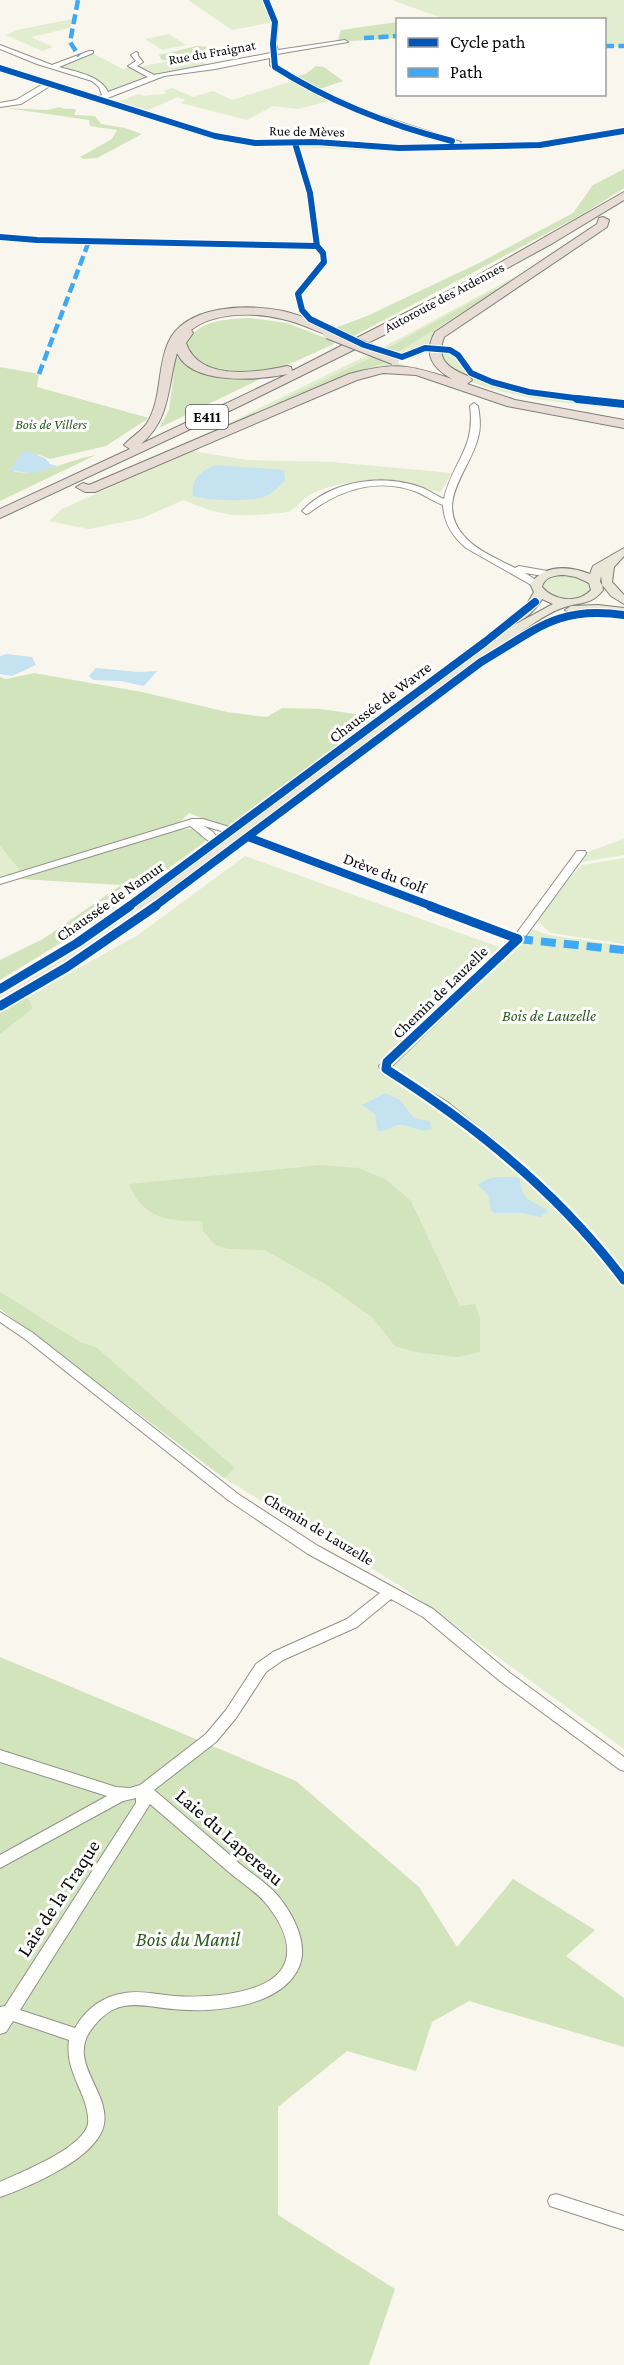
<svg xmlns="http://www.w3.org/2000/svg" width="624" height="2365" font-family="'Crimson Pro',serif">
<rect width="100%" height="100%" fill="#f9f6ed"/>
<path fill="#e1edce" d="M188,0H265L274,22L232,30Z
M392,0H624V47H605L604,20L445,19Z
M72,19L70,28L31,37L53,47L42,51L6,35L17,30Z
M169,34L186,45L162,50L145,39Z
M92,53L123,69L130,67L149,77L107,92L102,84L58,66Z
M194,56L206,65L154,75L138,67Z
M296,80L392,124L335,100L297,109L273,106L247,120L181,103L185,100L178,97L146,111L119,102L138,94L145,96C153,93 159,96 167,93L163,91L172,88L193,97L213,91L232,100Z
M315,143L392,149L511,147L514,149L396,152L299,147L301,144Z
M533,267L442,330L432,348H418L407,356L395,354L497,290L384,350L380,349Z
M440,349C465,356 455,368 475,376C523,394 573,400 624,404V409C584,406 467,396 444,363C441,360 441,353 440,349Z
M372,353L377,355L276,403L279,405L360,371L392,360L408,367H384L368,370L161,456Z
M192,451L247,460L332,462L452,473L440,493C397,477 354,475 311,494C303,498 298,507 290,511C284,514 274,513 267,514C229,518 217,513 183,500L143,518L89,529L49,521L62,509Z
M564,575L586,580L592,588L591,592C576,607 556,598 542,589V584L549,578Z
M624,839V855L577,863L582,854Z
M0,846L21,872L0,878Z
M245,856L502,948L582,865L624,858V944L551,933L536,920L493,960L485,958L413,1025L421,1029L529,928L549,935L624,946V1749L402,1587L224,1478L0,1309V1012L138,935Z"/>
<path fill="#d2e4bc" d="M397,22V38L337,42L341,30Z
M197,46L207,47L211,51L167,60H162L159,55Z
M316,66L324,67L343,81L317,90L293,77L306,74Z
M60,107C65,111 71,107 76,110L74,115L95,116L101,124L125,128L142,134L97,158L83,159L80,157L112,139L117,130L90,126L89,120L6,108L47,110Z
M624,169V188L583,214L352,337L332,329L367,316L479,263L573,213L593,185Z
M495,289L498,290L395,354L384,350Z
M250,318L287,323L333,341L334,344L285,366L245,372L209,367L196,361L186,344C196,320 227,319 250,318Z
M377,355L391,361L360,371L279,405L275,403Z
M176,357C202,376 228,379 260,379L159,428L169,410Z
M0,367L39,374L37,387L149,418L106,446L50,459L37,454L14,472C45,475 67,460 96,455L0,501Z
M34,673L142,692L227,712L267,717L282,708L321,709L375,717L229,825H218L189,813L180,822L21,872L0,846V677L6,679Z
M192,829L202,832L206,838L205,842L95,922L0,980V960L43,939L121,885L20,879L176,830Z
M27,997L33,1008L0,1034V1012Z
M321,1165L358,1168L385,1179L411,1201L460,1306L475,1304L480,1318V1352L457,1357L416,1352L395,1346L372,1317L325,1284L265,1250L229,1249L215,1245L203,1231L202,1221C169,1222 142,1218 129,1184Z
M0,1292L80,1342L97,1348L235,1468L224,1478L0,1309Z
M0,1657L296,1781L419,1887L457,1947L513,1879L595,1930L566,1956L624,1998V2047L469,2001L432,2022L416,2071L347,2051L278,2107V2215L395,2289L369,2365H0Z"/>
<path fill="#c5e2f1" d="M27,451L45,458L50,464L58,466L34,473L10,471L22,452Z
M216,465L284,470L285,481C279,486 273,493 266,496C249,502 209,501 193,496C190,479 202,470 216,465Z
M7,654L32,657L36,665L12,676L0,674V656Z
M96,668L139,672L157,671L144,686L120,681L93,680L89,676Z
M385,1093L400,1100L414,1118L429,1121L432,1129C419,1134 412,1124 399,1125C390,1125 387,1134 377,1130L375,1114L362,1105Z
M515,1177L520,1179C521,1199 529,1200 546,1209L548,1212L540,1217L523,1213H494L491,1210L488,1195L478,1185C487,1176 502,1177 515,1177Z"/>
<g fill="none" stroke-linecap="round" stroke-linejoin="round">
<g stroke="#92908c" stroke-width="2">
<path id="minor" d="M275,20L278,22L276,44L278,50L345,40L348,42L277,54L276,65L279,68L322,91L366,111L461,142L457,144C392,128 332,104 275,70L270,65V58L215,69L164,76L105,99L216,134L255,141L316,140L399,146L540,143L624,129V133L540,147L399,150L316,144L255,145L212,138L50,86L21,104L0,107V103L16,100L43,84L0,70V66L97,97L102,95L99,87L92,81L37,64L0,49V45L52,65L89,51H93V53L59,67C76,72 100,75 108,92L148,77L128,66L136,61L131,55L136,52L138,53V56L143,62L137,66L154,75L271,53L272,22Z
M474,403L478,406C480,418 481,427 478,438C469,472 434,502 464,536C477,551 498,559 515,568L519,566L553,572V576L550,577L525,573L539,582V586H533L466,548C452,536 444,523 443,505C434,502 426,496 417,492C379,477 340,489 309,513L306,514L302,511C331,480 384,473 423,488C430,491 437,496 444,499C452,462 476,449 470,406Z
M192,819H203L236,829L237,831L232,834L204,826L213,832L221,843L216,846C211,844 197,831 190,826L0,884V878Z
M242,831L516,934L577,851H585L586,853L585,855L522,941L391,1067L392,1069L446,1101L496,1141L498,1144L496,1147H488L438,1107L383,1074L379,1066L511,940L238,836L237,834Z
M0,1312L33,1333L238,1494L318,1546L433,1609L510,1673L624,1757V1771L619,1769L500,1681L423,1617L391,1599L357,1627L283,1660L266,1672L236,1718L216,1742L154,1790C183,1815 212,1839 240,1864C252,1874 268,1884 278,1896C293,1914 309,1944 299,1967C281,2008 212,2013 173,2009C157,2008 140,2003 124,2006C112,2008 101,2017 94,2026C64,2060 110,2090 104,2124C98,2158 29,2187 0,2197V2182C21,2172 82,2149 88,2124C89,2116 86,2105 83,2097C75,2077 66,2062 69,2040L13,2021L6,2032L0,2034V2007L5,2006L136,1803V1798L123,1801L0,1868V1855L107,1796L0,1762V1750L116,1787L130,1788L140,1785L206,1734L226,1710L256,1664L273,1652L347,1619L380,1593L308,1554L228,1500L25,1339L0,1322ZM150,1804C177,1827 203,1850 230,1873C242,1883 258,1893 268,1906C279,1920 291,1941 286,1960C276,1996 204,1998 175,1996C158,1995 142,1990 125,1993C103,1996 86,2009 75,2028L20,2010Z
M556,2194L624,2216V2230L550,2206L548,2201L550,2196Z"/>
</g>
<g stroke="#7f7e7a" stroke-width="2">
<path id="major" d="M624,548V556L614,567L612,582L624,595V604L611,596L600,582L601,576L603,590C592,605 580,602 565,607C549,612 536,622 522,631L124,929L0,1003V993L114,923L514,625L553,604L542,599C536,610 523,621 511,625L505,621L527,604L534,592L530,584C545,564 569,566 590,574L593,566ZM564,575L576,577L589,583L591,590C578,604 554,601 542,587C544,577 555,575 564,575Z
M598,605L624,608V616C612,614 571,615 565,610L571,606Z"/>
</g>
<g stroke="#7f7e7a" stroke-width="2">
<path id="highway" d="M624,192V200L553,243L400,327L242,405L0,518V509L130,449L124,445C131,437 141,432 147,423C162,399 157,368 168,343C185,304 248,304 283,311C301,315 318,323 335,329V335L331,336C314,331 299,322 282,319C254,312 214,312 191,330L193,333L186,343C199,381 255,373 287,366L291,367L292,371L468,281ZM177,353C192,386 259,380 288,374L141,444C171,419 167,387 177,353Z
M603,217L609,220L607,227L444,337C435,361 450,369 470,377L472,380L467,384L515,400L624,420V428L507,406L416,375L383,373L357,380L95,492H85L76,487L83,483L89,485L349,374C394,362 408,364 452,379C432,368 423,354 435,332L597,224L599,218Z"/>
</g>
<use href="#minor" fill="#fefefc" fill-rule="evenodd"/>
<use href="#major" fill="#eae6d8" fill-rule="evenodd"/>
<use href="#highway" fill="#e7ddd4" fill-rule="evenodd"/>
<g stroke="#7f7e7a" stroke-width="13" stroke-linecap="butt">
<path id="highway-bridge" d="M328,333L394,359"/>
</g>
<use href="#highway-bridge" stroke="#e7ddd4" stroke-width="11"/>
<path stroke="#3fa9f5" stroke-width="4.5" stroke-dasharray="10 4.5" stroke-linecap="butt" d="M78,0L70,42L79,56
M364,38L398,36
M604,46H624
M39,374L89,241"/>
<path stroke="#3fa9f5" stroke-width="8" stroke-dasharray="15 8" stroke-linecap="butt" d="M518,939L624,950"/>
<g stroke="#fff" stroke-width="8">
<path id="cycleway-far2" d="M266,0L275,22L273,44L275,67C330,102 389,125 452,141
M0,68L215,136L255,143L316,142L399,148L540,145L624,131
M295,143L310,193L317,246
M0,237L37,240L317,246
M317,246L323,253L324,262L298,294L302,310L310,319L364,345L402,357L425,348L450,350L458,355L471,373L492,382L529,392L590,400"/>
</g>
<g stroke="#fff" stroke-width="10">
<path id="cycleway-far1" d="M577,399L624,404
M248,837L434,907
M128,907L485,642L535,602
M154,907L481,662C535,631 557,605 624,615"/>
</g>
<g stroke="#fff" stroke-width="13">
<path id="cycleway" d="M430,906L518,939L387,1062L386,1069C476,1126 560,1194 624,1280
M0,989L77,943L130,906
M0,1006L67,967L156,906"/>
</g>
<use href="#cycleway-far2" stroke="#0057b8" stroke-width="6"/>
<use href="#cycleway-far1" stroke="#0057b8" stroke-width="8"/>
<use href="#cycleway" stroke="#0057b8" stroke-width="9"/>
</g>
<g text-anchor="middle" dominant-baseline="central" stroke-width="6" stroke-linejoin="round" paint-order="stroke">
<g font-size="14" fill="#0a0a0a" stroke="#fff">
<text transform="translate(212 52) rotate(-10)">Rue du Fraignat</text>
<text transform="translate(307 131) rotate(1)">Rue de Mèves</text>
<text transform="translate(444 297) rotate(-28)">Autoroute des Ardennes</text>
</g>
<g font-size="14" font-style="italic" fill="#2c5d1e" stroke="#fff">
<text x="51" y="424">Bois de Villers</text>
</g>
<rect fill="#fff" stroke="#545454" stroke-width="1.5" x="186" y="405" width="42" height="24" rx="4.5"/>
<g font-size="15" font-weight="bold" fill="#0a0a0a">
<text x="207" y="417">E411</text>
</g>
<g font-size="16" fill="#0a0a0a" stroke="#fff">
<text transform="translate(380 702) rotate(-37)">Chaussée de Wavre</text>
<text transform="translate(385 873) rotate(21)">Drève du Golf</text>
<text transform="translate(110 901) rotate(-35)">Chaussée de Namur</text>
<text transform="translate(440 992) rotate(-44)">Chemin de Lauzelle</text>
<text transform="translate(319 1529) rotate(31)">Chemin de Lauzelle</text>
</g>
<g font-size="16" font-style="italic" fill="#2c5d1e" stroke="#fff">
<text x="549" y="1015">Bois de Lauzelle</text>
</g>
<g font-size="20" fill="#0a0a0a" stroke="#fff">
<text transform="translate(230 1837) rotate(41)">Laie du Lapereau</text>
<text transform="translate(58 1898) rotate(-57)">Laie de la Traque</text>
</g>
<g font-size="20" font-style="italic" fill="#2c5d1e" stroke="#fff">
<text x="188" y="1939">Bois du Manil</text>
</g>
</g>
<rect x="396" y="18" width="210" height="78" fill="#ffffff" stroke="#9d9d9d" stroke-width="1.5"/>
<rect x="408" y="38" width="30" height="9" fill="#0057b8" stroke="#9d9d9d" stroke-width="1.5"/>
<text x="450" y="48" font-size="18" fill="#0a0a0a">Cycle path</text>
<rect x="408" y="68" width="30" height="9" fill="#3fa9f5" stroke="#9d9d9d" stroke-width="1.5"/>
<text x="450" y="78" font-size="18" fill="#0a0a0a">Path</text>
</svg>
